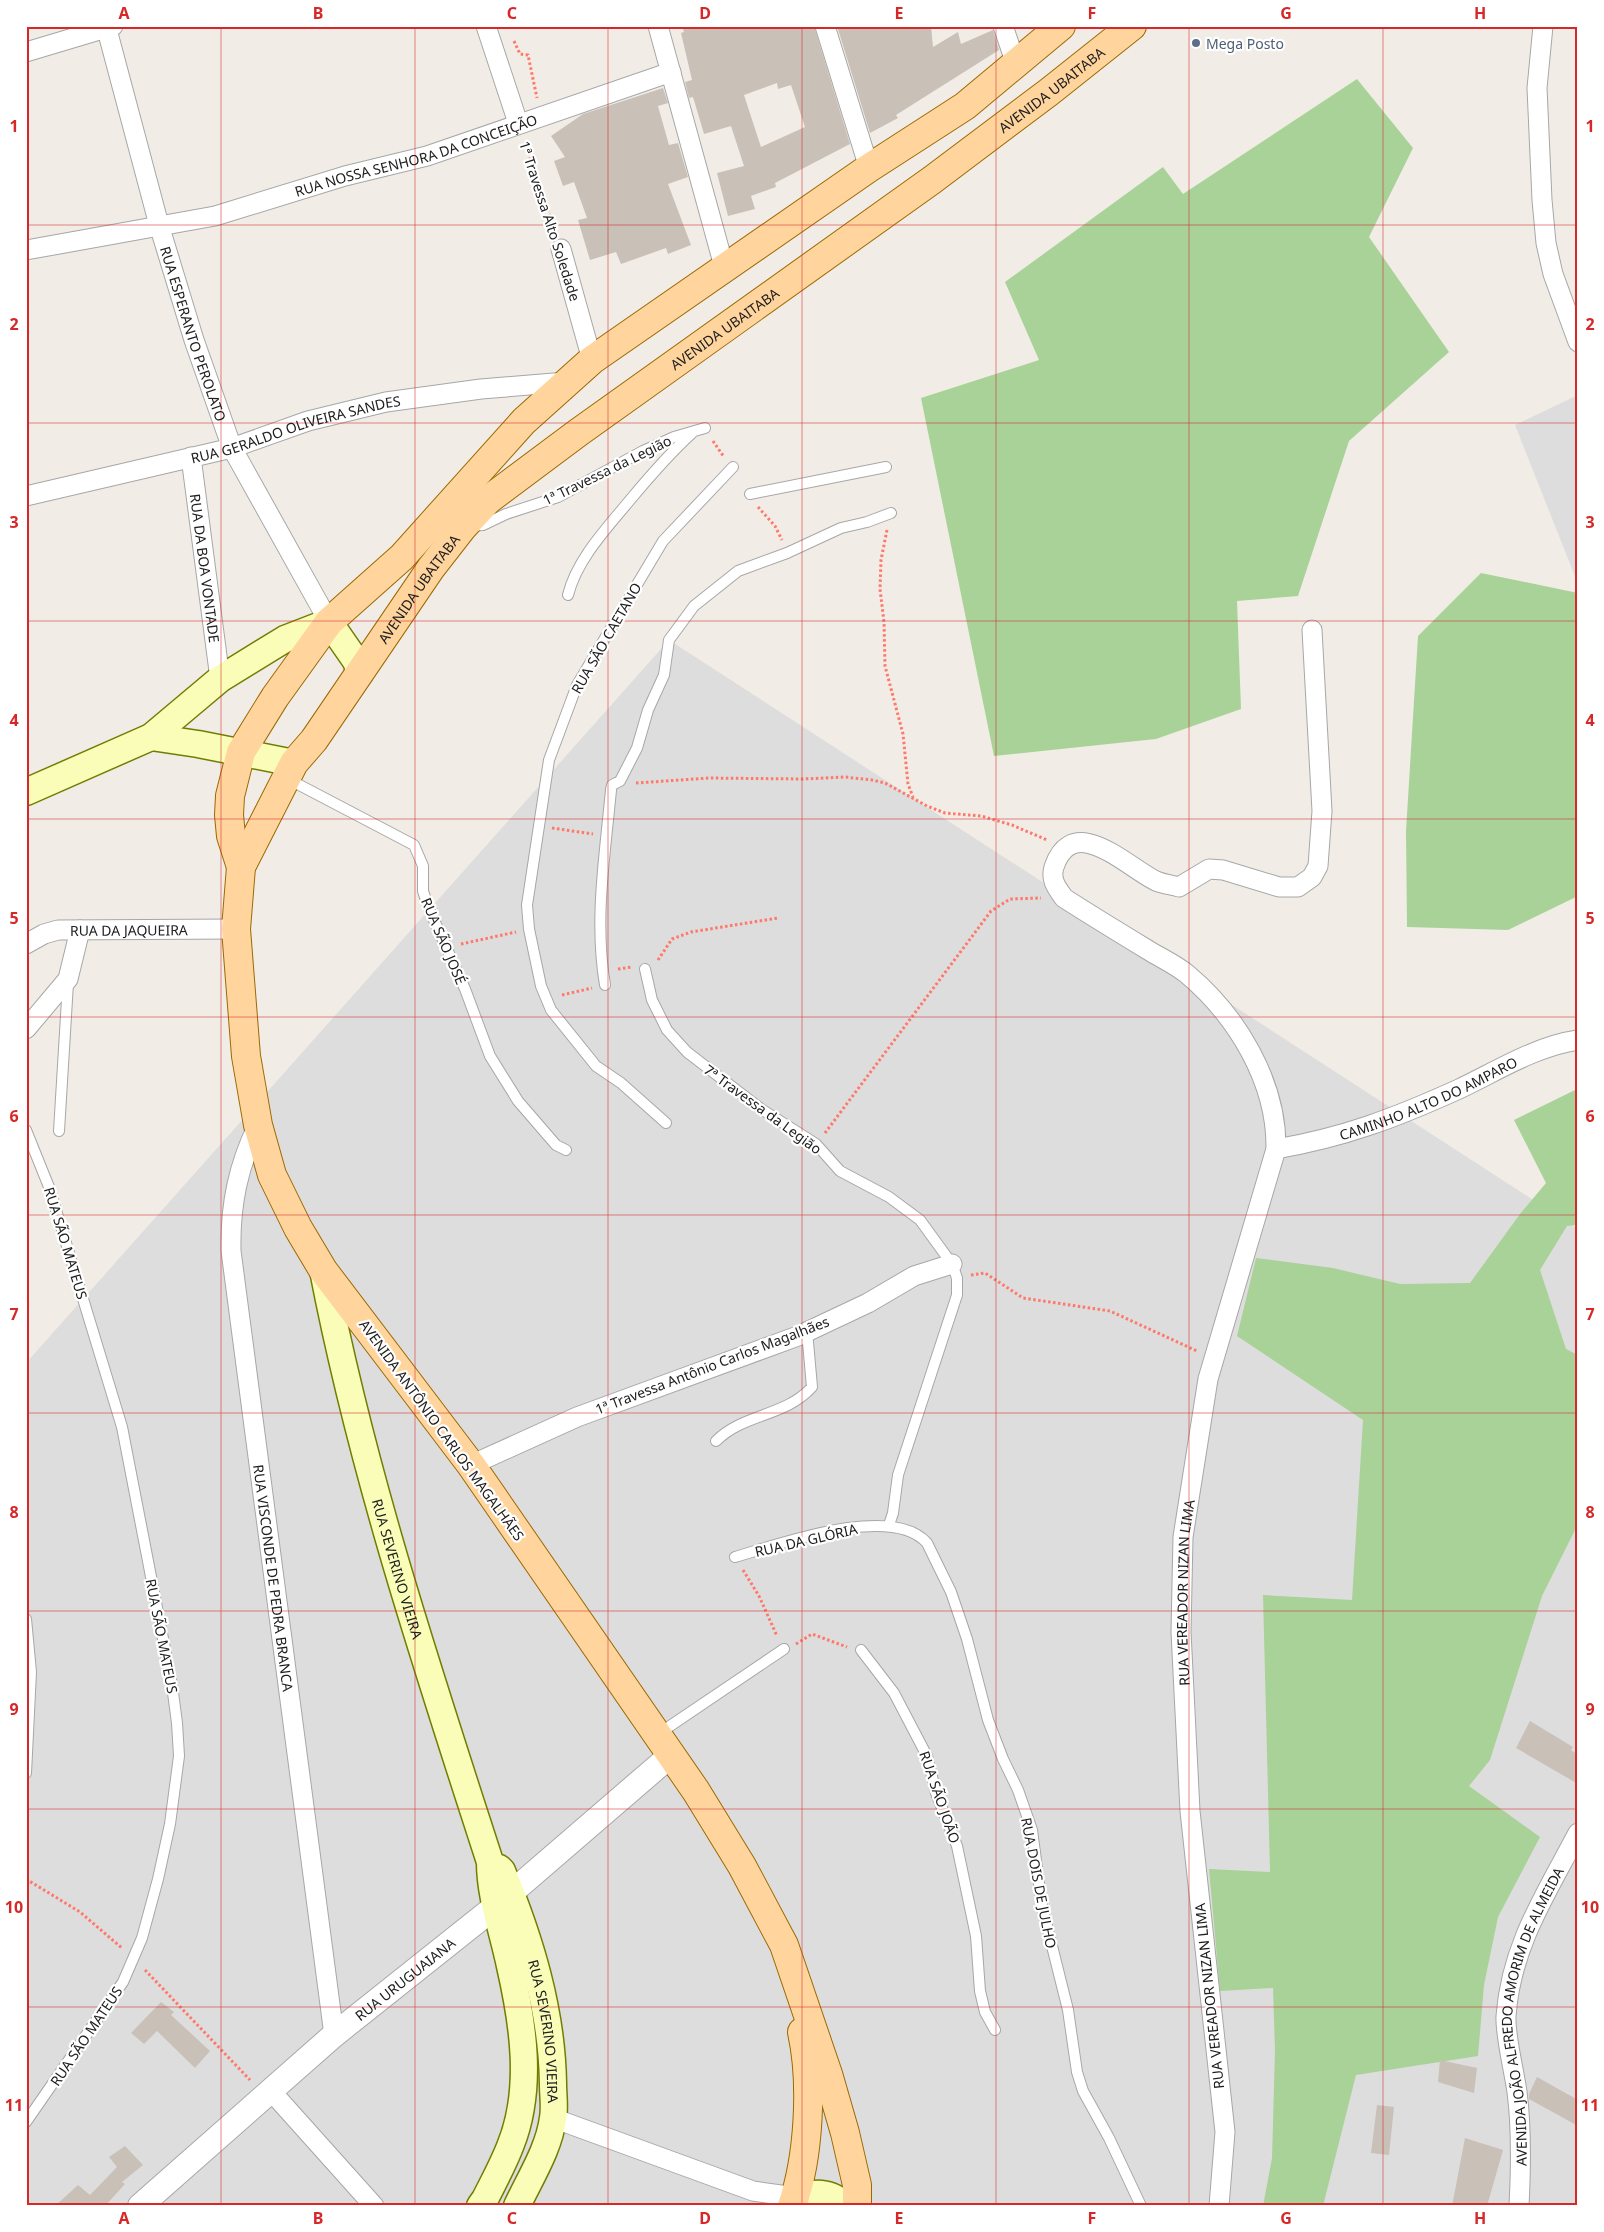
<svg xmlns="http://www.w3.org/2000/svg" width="1604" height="2232" font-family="'Noto Sans',sans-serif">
<rect width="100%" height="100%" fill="#f1ede6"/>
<path fill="#dedddd" d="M1578,395V584L1515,425Z
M669,640L1578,1229V2206H26V1363Z"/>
<path fill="#a9d298" d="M1357,79L1413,148L1369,237L1449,352L1349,441L1298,596L1237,601L1241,709L1156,739L994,756L921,398L1039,360L1005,282L1163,167L1183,194Z
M1481,573L1578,593V896L1508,930L1407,927L1406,831L1418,636Z
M1575,1090H1578V1225L1567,1226L1540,1270L1566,1349L1578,1355V1524L1542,1596L1490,1760L1469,1786L1540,1837L1498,1917L1484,1985L1478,2056L1356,2075L1323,2206H1263L1272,2158L1275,2050L1273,1988L1220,1991L1209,1869L1270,1872L1263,1595L1352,1600L1363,1420L1237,1336L1256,1258L1333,1268L1400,1284L1470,1283L1520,1214L1546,1183L1514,1120Z"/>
<path fill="#c9c0b8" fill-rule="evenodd" d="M682,26H814L850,144L775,183L776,187L751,196L755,209L728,216L717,173L744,166L731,126L704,134L693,97L689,98L685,82L692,80L681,33L684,32ZM777,83L778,89L791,85L805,127L761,147L744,95Z
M837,26H931L933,47L958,32L961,44L993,30L999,50L896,115L898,118L870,133Z
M663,88L668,103L658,106L669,145L678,143L688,177L668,184L691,245L668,254L666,248L621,264L616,252L590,260L578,220L587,218L574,182L563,186L554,161L565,157L551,136L583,114Z
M1530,1721L1573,1747L1571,1750L1578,1755V1784L1516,1748Z
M161,2002L174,2012L171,2015L210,2051L195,2068L157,2031L144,2044L131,2033Z
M1440,2060L1477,2068L1474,2093L1438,2082Z
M1537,2077L1578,2100V2126L1529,2099V2094Z
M1377,2105L1394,2107L1389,2155L1371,2153Z
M1465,2138L1503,2150L1487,2206H1452Z
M125,2146L143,2165L122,2182L125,2184L105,2206H55L78,2185L90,2195L117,2167L109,2157Z"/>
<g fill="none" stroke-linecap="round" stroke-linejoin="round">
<g stroke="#a7a7a7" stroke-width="12">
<path id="service" d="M750,494L886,467
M470,526L483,525L506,514L558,497L643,451L674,437L705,428
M568,595C577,559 607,528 630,500C650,476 669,454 692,433
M286,778L414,845L423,866V891L429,909L465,989L490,1056L518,1101L556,1145L566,1150
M645,969L652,1000L667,1030L687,1052L761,1109L816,1144L840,1171L889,1197L920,1220L952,1264L957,1278V1295L898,1475L893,1513L889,1525
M605,985C594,920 605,855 611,790L612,785L620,781L637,748L648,710L664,675L669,640L694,606L738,571L787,553L841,528L867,522L891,513
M666,1123L621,1083L596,1066L551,1010L541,986L529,929L527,905L549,760L577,685L663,541L733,467
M26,1130L49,1187L122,1427L172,1685L177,1723L179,1756L170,1824L158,1879L142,1938L123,1982L26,2122
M59,1131L68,983
M716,1441C744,1413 785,1417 812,1387L807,1331
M735,1557C780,1544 892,1503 927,1543L951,1592L967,1639L988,1720L1003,1759L1018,1790L1032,1830L1042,1906L1068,2010L1077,2072L1083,2091L1109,2138L1141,2206
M26,1619L31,1672L26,1773
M861,1650L894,1693L927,1756L936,1793L957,1846L976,1936L980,1991L985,2012L995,2030
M670,1726L784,1649"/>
</g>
<g stroke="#a7a7a7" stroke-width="21">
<g id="minor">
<path id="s1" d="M106,26L159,225L194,340L232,448L329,622"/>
<path d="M486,26L518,123"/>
<path d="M658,26L725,270"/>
<path d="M825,26L869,168"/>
<path d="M1003,26L1016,64"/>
<path d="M1543,26L1537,88L1542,200L1546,243L1553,274L1578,342"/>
<path d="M26,52L113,26"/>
<path d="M561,249L592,360"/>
<path id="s2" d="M26,250L215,216L345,176L427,156L671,72"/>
<path id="s3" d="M191,457L220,679"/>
<path id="s4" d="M26,496L232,448L308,421L386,402L481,389L566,382"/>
<path id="s5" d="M26,944L44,934L58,930L236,929"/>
<path d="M26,1029L68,979L80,930"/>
<path id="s6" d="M258,1125C238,1166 230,1205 231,1251L334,2035"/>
<path id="s7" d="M1276,1149C1345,1137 1395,1118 1459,1089C1497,1071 1536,1046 1578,1040"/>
<path d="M471,1465L577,1417L798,1336L868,1303L914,1276L952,1264"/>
<path d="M271,2091L374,2206"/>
<path d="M553,2118L753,2191L795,2197"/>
<path id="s8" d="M1219,2206L1225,2132L1190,1811L1181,1632L1183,1537L1208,1379L1276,1149C1277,1082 1237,1016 1187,974C1176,965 1161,958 1148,950C1120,933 1092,916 1064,898C1057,888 1050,880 1054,867C1073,811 1127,867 1156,881C1163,884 1172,885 1179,887L1209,869L1223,870L1279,887H1298L1312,877L1318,866L1322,811L1312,630"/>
<path id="s9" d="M1519,2206C1521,2167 1522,2130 1517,2092C1514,2070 1505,2036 1506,2016C1511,1946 1546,1894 1578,1833"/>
</g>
</g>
<g stroke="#a7a7a7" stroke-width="26">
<g id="tertiary">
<path id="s10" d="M140,2206L334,2035L496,1906L671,1755"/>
</g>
</g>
<g stroke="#707e00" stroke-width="29">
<g id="secondary">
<path d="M151,737L198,744L294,763"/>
<path d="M26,792L151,737L220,679L285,639L329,622L356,661L360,673"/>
<path id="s11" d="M323,1270C362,1472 427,1667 490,1862C490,1897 503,1932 510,1966C523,2023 533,2088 511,2144C504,2163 494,2181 485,2199L480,2206"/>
<path id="s12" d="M499,1868L502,1871C530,1939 552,2010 553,2084C553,2095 555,2108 553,2118C549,2149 530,2178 517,2206"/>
<path d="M795,2197C813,2193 831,2190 844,2206"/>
</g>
</g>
<g stroke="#9c6900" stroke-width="30">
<g id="primary">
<path d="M241,867L231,836L229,815L230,796L241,752L275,697L329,622L402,557L524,421L592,360L869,168L965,106L1061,26"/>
<path d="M792,2206C809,2157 813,2083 802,2032"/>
<path id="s13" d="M857,2206V2185L845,2133L828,2074L784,1945L742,1866L696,1791L471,1465L323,1270L298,1228L272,1175L258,1125L246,1056L236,929L241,867L294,763L314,740L431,568L463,527L488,500L579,432L932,180L1049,92L1132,26"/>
</g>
</g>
<path stroke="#ff7869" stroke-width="3" stroke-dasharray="2.5 2.5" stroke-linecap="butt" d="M514,41L520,54L528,55L537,98
M525,143L555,231
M713,441L724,457
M758,507L775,526L782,540
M887,530L881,560L880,589L884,622L885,666L903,734L908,784L913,797
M636,783L709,778L803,779L845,777L872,780L885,783L927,806L945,813L981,816L1012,825L1047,840
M552,828L593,834
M461,944L516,932
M658,960L672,939L691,932L778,918
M618,969L632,967
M562,995L592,988
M825,1133L991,911L1010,899L1041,898
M971,1275L985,1273L1023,1298L1110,1311L1197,1351
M743,1570L759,1596L777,1636
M796,1644L812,1634L847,1647
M26,1879L80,1912L123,1949
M145,1970L250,2080"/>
<use href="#service" stroke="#fff" stroke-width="10"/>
<use href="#minor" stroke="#fff" stroke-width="19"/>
<use href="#tertiary" stroke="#fff" stroke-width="24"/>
<use href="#secondary" stroke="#f9fdb8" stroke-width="26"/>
<use href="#primary" stroke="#ffd59d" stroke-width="28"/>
</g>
<path fill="none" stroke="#d62828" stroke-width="1" stroke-opacity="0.55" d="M221,26V2206M415,26V2206M608,26V2206M802,26V2206M996,26V2206M1189,26V2206M1383,26V2206M26,225H1578M26,423H1578M26,621H1578M26,819H1578M26,1017H1578M26,1215H1578M26,1413H1578M26,1611H1578M26,1809H1578M26,2007H1578"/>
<circle fill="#5c6f8a" stroke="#fff" stroke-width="2" cx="1196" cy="43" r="5"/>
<g text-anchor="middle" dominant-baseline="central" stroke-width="4.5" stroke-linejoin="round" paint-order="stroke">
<g font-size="14" fill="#4e5e75" stroke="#fff" text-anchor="start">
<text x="1206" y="43">Mega Posto</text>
</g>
<g font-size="14" fill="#202020" stroke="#fff">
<text stroke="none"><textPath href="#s13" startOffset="2651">AVENIDA UBAITABA</textPath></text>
<text stroke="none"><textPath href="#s2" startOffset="402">RUA NOSSA SENHORA DA CONCEIÇÃO</textPath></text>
<text transform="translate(550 221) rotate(72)">1ª Travessa Alto Soledade</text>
<text stroke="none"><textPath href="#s13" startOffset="2246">AVENIDA UBAITABA</textPath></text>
<text stroke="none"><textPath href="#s1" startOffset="320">RUA ESPERANTO PEROLATO</textPath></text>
<text stroke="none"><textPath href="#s4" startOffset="278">RUA GERALDO OLIVEIRA SANDES</textPath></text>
<text transform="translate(607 470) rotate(-26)">1ª Travessa da Legião</text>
<text stroke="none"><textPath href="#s3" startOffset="112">RUA DA BOA VONTADE</textPath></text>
<text stroke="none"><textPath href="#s13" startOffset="1841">AVENIDA UBAITABA</textPath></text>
<text transform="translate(606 638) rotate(-60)">RUA SÃO CAETANO</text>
<text stroke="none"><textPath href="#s5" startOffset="106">RUA DA JAQUEIRA</textPath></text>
<text transform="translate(444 941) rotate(67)">RUA SÃO JOSÉ</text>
<text stroke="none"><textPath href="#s7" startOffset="161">CAMINHO ALTO DO AMPARO</textPath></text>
<text transform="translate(763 1109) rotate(36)">7ª Travessa da Legião</text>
<text transform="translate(66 1243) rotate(73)">RUA SÃO MATEUS</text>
<text transform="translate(712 1365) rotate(-21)">1ª Travessa Antônio Carlos Magalhães</text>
<text transform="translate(442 1430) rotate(54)">AVENIDA ANTÔNIO CARLOS MAGALHÃES</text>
<text transform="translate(806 1540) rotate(-13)">RUA DA GLÓRIA</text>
<text stroke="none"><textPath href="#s11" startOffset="308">RUA SEVERINO VIEIRA</textPath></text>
<text stroke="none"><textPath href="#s6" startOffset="460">RUA VISCONDE DE PEDRA BRANCA</textPath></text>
<text stroke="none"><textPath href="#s8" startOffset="616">RUA VEREADOR NIZAN LIMA</textPath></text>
<text transform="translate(162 1636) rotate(79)">RUA SÃO MATEUS</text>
<text transform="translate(940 1797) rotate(71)">RUA SÃO JOÃO</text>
<text transform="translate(1039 1883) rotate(79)">RUA DOIS DE JULHO</text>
<text stroke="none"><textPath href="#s10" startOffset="349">RUA URUGUAIANA</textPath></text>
<text transform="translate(1209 1996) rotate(-96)">RUA VEREADOR NIZAN LIMA</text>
<text stroke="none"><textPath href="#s9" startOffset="195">AVENIDA JOÃO ALFREDO AMORIM DE ALMEIDA</textPath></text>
<text stroke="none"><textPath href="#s12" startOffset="171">RUA SEVERINO VIEIRA</textPath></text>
<text transform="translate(86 2036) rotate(-56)">RUA SÃO MATEUS</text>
</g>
</g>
<rect width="1604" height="2232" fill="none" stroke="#ffffff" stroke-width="55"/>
<rect x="28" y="28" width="1548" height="2176" fill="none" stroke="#d62828" stroke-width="2"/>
<g font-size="16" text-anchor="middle" font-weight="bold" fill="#d62828">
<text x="124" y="19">A</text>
<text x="318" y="19">B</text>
<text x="512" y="19">C</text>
<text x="705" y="19">D</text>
<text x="899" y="19">E</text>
<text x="1092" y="19">F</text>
<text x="1286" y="19">G</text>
<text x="1480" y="19">H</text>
<text x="14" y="132">1</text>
<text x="1590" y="132">1</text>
<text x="14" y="330">2</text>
<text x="1590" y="330">2</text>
<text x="14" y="528">3</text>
<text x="1590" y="528">3</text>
<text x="14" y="726">4</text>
<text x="1590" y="726">4</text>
<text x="14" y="924">5</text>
<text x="1590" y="924">5</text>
<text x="14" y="1122">6</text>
<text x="1590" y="1122">6</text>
<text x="14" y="1320">7</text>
<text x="1590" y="1320">7</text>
<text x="14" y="1518">8</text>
<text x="1590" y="1518">8</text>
<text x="14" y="1715">9</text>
<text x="1590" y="1715">9</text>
<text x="14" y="1913">10</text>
<text x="1590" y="1913">10</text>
<text x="14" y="2111">11</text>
<text x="1590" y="2111">11</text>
<text x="124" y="2224">A</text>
<text x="318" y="2224">B</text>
<text x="512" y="2224">C</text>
<text x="705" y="2224">D</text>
<text x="899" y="2224">E</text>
<text x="1092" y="2224">F</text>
<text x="1286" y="2224">G</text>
<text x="1480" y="2224">H</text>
</g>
</svg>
